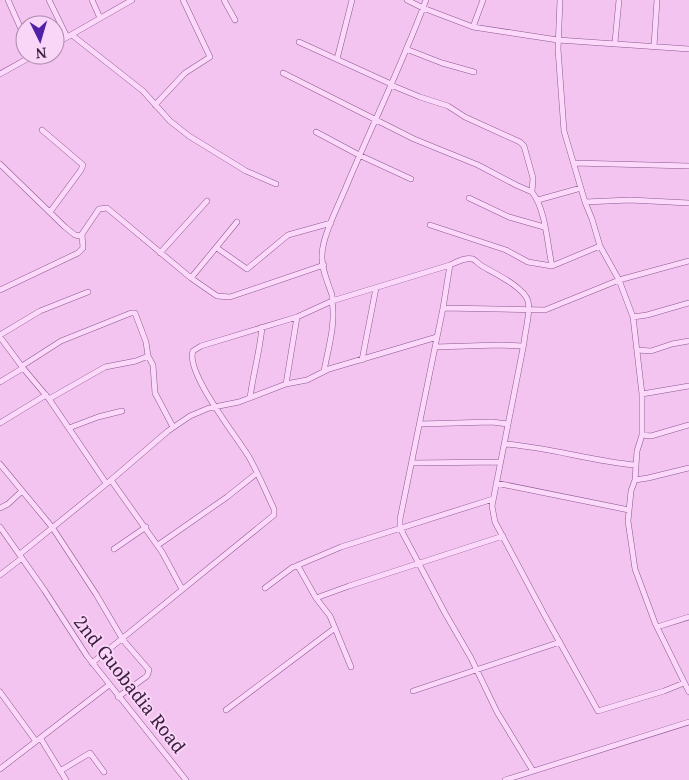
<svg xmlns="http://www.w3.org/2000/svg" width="689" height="780" font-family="'Noto Serif',serif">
<rect width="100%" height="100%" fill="#f3c4f0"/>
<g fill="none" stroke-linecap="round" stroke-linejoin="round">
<g stroke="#8a5890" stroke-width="6">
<path id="minor" d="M8,0L25,38
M49,0L67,37
M92,0L100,18
M224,0L235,20
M407,0L423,8L473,27L558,40L689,49
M426,0C402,65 373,123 346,187C339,204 322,237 322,255C321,268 328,283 332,295V301L450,265L443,308L545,310L619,280L689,261
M560,0L558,49L564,131L585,202L592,219L600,246L619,280L633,317L642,394V435L637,451L635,480L631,491L628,521L635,569L655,623L689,692
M473,27L483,0
M72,35L143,91L170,121L189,136L246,171L276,184
M299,42L391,84
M615,42L619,0
M55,44L132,0
M654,46L657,0
M406,49L442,63L474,72
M337,59L352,0
M283,73L414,139L478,165L516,185L532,192
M0,74L34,55
M391,85L420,97L448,106L465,117L520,142L524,146L533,178L532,192C546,210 547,243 552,266
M155,105L185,73L210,57L183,0
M42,130L83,165L81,170L50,212
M316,132L359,155L411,179
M574,163L689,166
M0,164L65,227L75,235L80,236L82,234L99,209L107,208L191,278L217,296L230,297L324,265
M469,198L509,217L544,227
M538,200L581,188
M585,202L630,200L689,203
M430,225L506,250L528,262L552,266L600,246
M217,248L247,269L288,235L331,223
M160,253L207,201
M450,265C457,262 465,257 473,259C476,261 479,264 482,266C494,273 524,287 528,301C531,314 525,329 524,343L492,506L495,522L544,614L598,711L664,691L684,683
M191,278L237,222
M0,290L78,253L83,248L82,234
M443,308L400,519V528L445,613L471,658L497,712L533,771
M633,317L647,315L689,303
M0,335L40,311L88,292
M0,337L23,368L49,399L106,483
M435,347L499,345L523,346
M637,350L651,351L672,344L689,341
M148,356L153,365L155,393L173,427
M362,360L376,288
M22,366L61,341L131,313H135L146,342L148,356L136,361L105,367L49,399
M0,382L23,368
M286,384L297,317
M642,394L689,386
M250,398C253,374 260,351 262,327
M0,423L46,395
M420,424L492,422L508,424
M69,428L98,417L122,411
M642,435L651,436L689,425
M504,444C548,447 591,461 635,465
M412,463L500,462
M0,464L52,527L96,594L123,640L149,670L147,676L118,697
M111,480L162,552L182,589
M635,480L648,478L689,468
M496,483L629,510
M0,508L8,504L22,491
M0,527L45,591L87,656L186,780
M158,545L227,497L257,473
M114,549L146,527
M20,554L111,480L168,431L190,416L209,408L239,402L286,384L307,380L329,369L437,337
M296,566L341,547L493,499
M0,575L22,558
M265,588L293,567L298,566L316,598L330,616L351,667
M316,598L349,586L503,536
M657,627L689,617
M92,663L274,515V509C266,492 258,473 249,457C237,437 185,372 193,351L201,346L297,317L332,301C336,324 328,349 324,371
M413,691L560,642
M0,692L35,740
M226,710L335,628
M41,739L66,780
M0,769L109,685
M60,771L90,753L104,772
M505,780L689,722"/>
</g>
<use href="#minor" stroke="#fcd9fa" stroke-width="5"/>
</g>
<g text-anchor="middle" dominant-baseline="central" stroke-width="4" stroke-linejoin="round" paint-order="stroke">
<g font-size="18" fill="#391e3f" stroke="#f9d5f7">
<text transform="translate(130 684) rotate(52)">2nd Guobadia Road</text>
</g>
</g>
<g transform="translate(40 40) rotate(175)"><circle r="24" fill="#f9d5f7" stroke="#ac8cad"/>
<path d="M0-4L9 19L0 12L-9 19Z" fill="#5021a6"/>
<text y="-8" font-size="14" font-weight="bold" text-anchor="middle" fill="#391e3f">N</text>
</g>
</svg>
